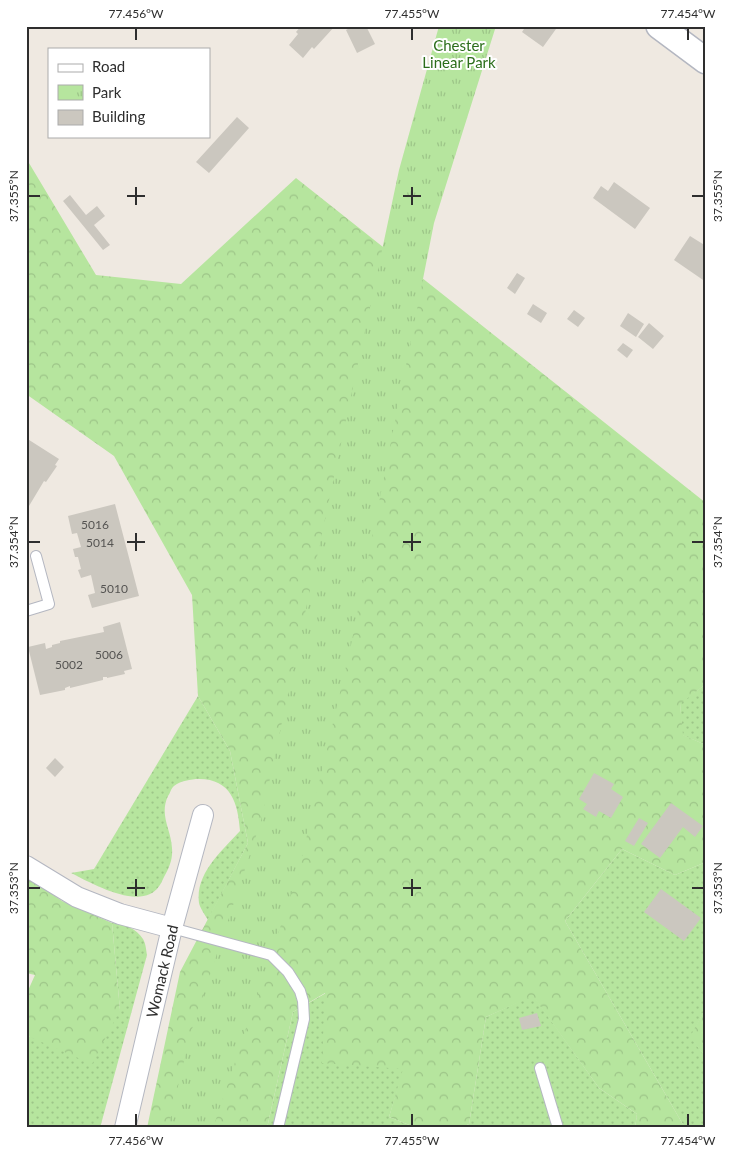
<svg xmlns="http://www.w3.org/2000/svg" width="732" height="1154" font-family="Lato,sans-serif">
<defs>
<pattern id="grass-dots" width="8" height="8" patternUnits="userSpaceOnUse" patternTransform="scale(1.25)"><rect width="8" height="8" fill="#b6e59e"/><path d="M2 2h.1M6 6h.1" fill="none" stroke="#9dc588" stroke-width="1.8" stroke-linecap="round"/></pattern>
<pattern id="forest-crowns" width="20" height="18" patternUnits="userSpaceOnUse" patternTransform="scale(1.25)"><rect width="20" height="18" fill="#b6e59e"/><path d="M2 6a3 3 0 1 1 6 0M12 15a3 3 0 1 1 6 0" fill="none" stroke="#9dc588"/></pattern>
<pattern id="park-tufts" width="24" height="20" patternUnits="userSpaceOnUse" patternTransform="scale(1.25)"><rect width="24" height="20" fill="#b6e59e"/><path d="M3 7l-1-3M5 7V3M7 7l1-3M15 17l-1-3M17 17v-4M19 17l1-3" fill="none" stroke="#9dc588"/></pattern>
</defs>
<rect width="100%" height="100%" fill="#efe9e1"/>
<path fill="url(#grass-dots)" d="M706,684V745L682,735L680,703Z
M198,696L230,751L248,843L208,920C205,915 200,908 199,903C195,873 223,850 240,831C238,803 231,779 199,779C191,779 180,781 174,786C171,788 170,794 168,796C159,815 171,829 172,848C173,859 169,868 164,877C161,884 157,891 150,894C128,904 91,883 71,873L94,869Z
M622,849L675,875L706,862V1007L691,1037L706,1058V1128H685L565,921Z
M112,923C123,923 137,929 143,939C146,944 146,950 147,955L100,1128H26V1031L30,1037L120,1010Z
M326,993L404,1069L389,1117L417,1128H267L293,1012Z
M533,995L599,1088L637,1114L635,1128H460L469,1124L486,1017Z"/>
<path fill="url(#forest-crowns)" d="M26,158L96,275L181,284L296,178L706,503V684L680,704L683,735L706,745V862L675,875L622,849L565,921L685,1128H635L637,1114L599,1088L533,996L486,1017L469,1124L460,1128H417L389,1117L403,1069L322,1063L325,993L293,1012L267,1128H147L180,972L248,843L230,751L198,696L192,595L114,456L26,394Z
M32,880L62,901L112,923L120,1010L92,1064L30,1037L26,1031V995L35,975L26,973V881Z
M706,1007V1058L690,1037Z"/>
<path fill="url(#park-tufts)" d="M439,26H496L434,223L351,645L298,874L213,1128H168L191,1032L261,821L399,170Z"/>
<path fill="#cbc7bf" d="M301,26H335L314,49L312,47L303,58L289,45L298,34L296,32Z
M353,26H366L375,44L357,53L346,30Z
M526,26H553L556,29L543,47L522,32Z
M237,117L249,128L209,173L196,162Z
M614,182L650,208L635,229L593,198L601,186L608,191Z
M70,195L86,215L97,206L105,216L94,225L110,245L103,250L63,201Z
M690,236L706,246V282L674,260Z
M517,273L525,278L515,294L507,288Z
M533,304L547,313L541,323L527,314Z
M574,310L585,318L578,327L567,319Z
M628,313L644,324L636,337L620,326Z
M649,323L664,336L653,349L638,337Z
M623,343L633,350L627,358L617,350Z
M26,438L59,459L55,465L57,466L46,482L44,481L26,511Z
M115,504L139,596L92,608L88,595L95,593L91,575L81,578L78,570L81,569L78,557H75L73,549L81,547L77,533L72,534L68,516Z
M120,622L132,669L124,671L125,674L107,678V677H103V680L70,688V686L65,688V690L40,695L28,647L45,643L46,649L52,647V645L60,643V641L104,632L103,627Z
M55,758L64,767L55,777L46,768Z
M594,773L614,784L611,789L623,797L611,818L599,811L596,817L583,809L587,804L579,799Z
M671,803L703,826L695,837L683,827L660,858L641,844Z
M639,818L648,823L634,846L625,841Z
M661,889L701,918L684,941L644,912Z
M537,1013L541,1026L522,1030L519,1018Z"/>
<g fill="none" stroke-linecap="round" stroke-linejoin="round">
<g stroke="#b4b7c1" stroke-width="12">
<path id="service" d="M26,611L49,604L36,556
M172,928L271,955L288,972L300,991L303,1001L304,1019L278,1128
M540,1068L558,1128"/>
</g>
<g stroke="#b4b7c1" stroke-width="22">
<g id="minor">
<path d="M26,866L77,897L120,914L172,928"/>
<path id="s1" d="M125,1128L172,928L203,815"/>
</g>
</g>
<g stroke="#b4b7c1" stroke-width="28">
<path id="tertiary" d="M659,26L706,61"/>
</g>
<use href="#service" stroke="#fff" stroke-width="10"/>
<use href="#minor" stroke="#fff" stroke-width="20"/>
<use href="#tertiary" stroke="#fff" stroke-width="25"/>
</g>
<path fill="none" stroke="#2e2e2e" stroke-width="2" d="M136,28V40M412,28V40M688,28V40M136,187V205M412,187V205M28,196H40M127,196H145M403,196H421M692,196H704M136,533V551M412,533V551M28,542H40M127,542H145M403,542H421M692,542H704M136,879V896M412,879V896M28,888H40M127,888H145M403,888H421M692,888H704M136,1114V1126M412,1114V1126M688,1114V1126"/>
<g text-anchor="middle" dominant-baseline="central" stroke-width="4" stroke-linejoin="round" paint-order="stroke">
<g font-size="12" fill="#555452">
<text x="95" y="524">5016</text>
<text x="100" y="542">5014</text>
<text x="114" y="588">5010</text>
<text x="109" y="654">5006</text>
<text x="69" y="664">5002</text>
</g>
<g font-size="15" fill="#2c6e1b" stroke="#fff">
<text x="459" y="45">Chester<tspan x="459" dy="17">Linear Park</tspan></text>
</g>
<g font-size="15" fill="#2e2e2e" stroke="#fff">
<text stroke="none"><textPath href="#s1" startOffset="161">Womack Road</textPath></text>
</g>
</g>
<rect width="732" height="1154" fill="none" stroke="#ffffff" stroke-width="55"/>
<rect x="48" y="48" width="162" height="90" fill="#ffffff" stroke="#ababab"/>
<rect x="58" y="64" width="25" height="8" fill="#ffffff" stroke="#ababab"/>
<text x="92" y="72" font-size="15" fill="#2e2e2e">Road</text>
<rect x="58" y="85" width="25" height="15" fill="url(#park-tufts)" stroke="#ababab"/>
<text x="92" y="98" font-size="15" fill="#2e2e2e">Park</text>
<rect x="58" y="110" width="25" height="15" fill="#cbc7bf" stroke="#ababab"/>
<text x="92" y="122" font-size="15" fill="#2e2e2e">Building</text>
<rect x="28" y="28" width="676" height="1098" fill="none" stroke="#2e2e2e" stroke-width="2"/>
<g font-size="12" text-anchor="middle" fill="#2e2e2e">
<text x="136" y="18">77.456°W</text>
<text x="412" y="18">77.455°W</text>
<text x="688" y="18">77.454°W</text>
<text transform="translate(14 196) rotate(-90)" y="4">37.355°N</text>
<text transform="translate(718 196) rotate(-90)" y="4">37.355°N</text>
<text transform="translate(14 542) rotate(-90)" y="4">37.354°N</text>
<text transform="translate(718 542) rotate(-90)" y="4">37.354°N</text>
<text transform="translate(14 888) rotate(-90)" y="4">37.353°N</text>
<text transform="translate(718 888) rotate(-90)" y="4">37.353°N</text>
<text x="136" y="1145">77.456°W</text>
<text x="412" y="1145">77.455°W</text>
<text x="688" y="1145">77.454°W</text>
</g>
</svg>
